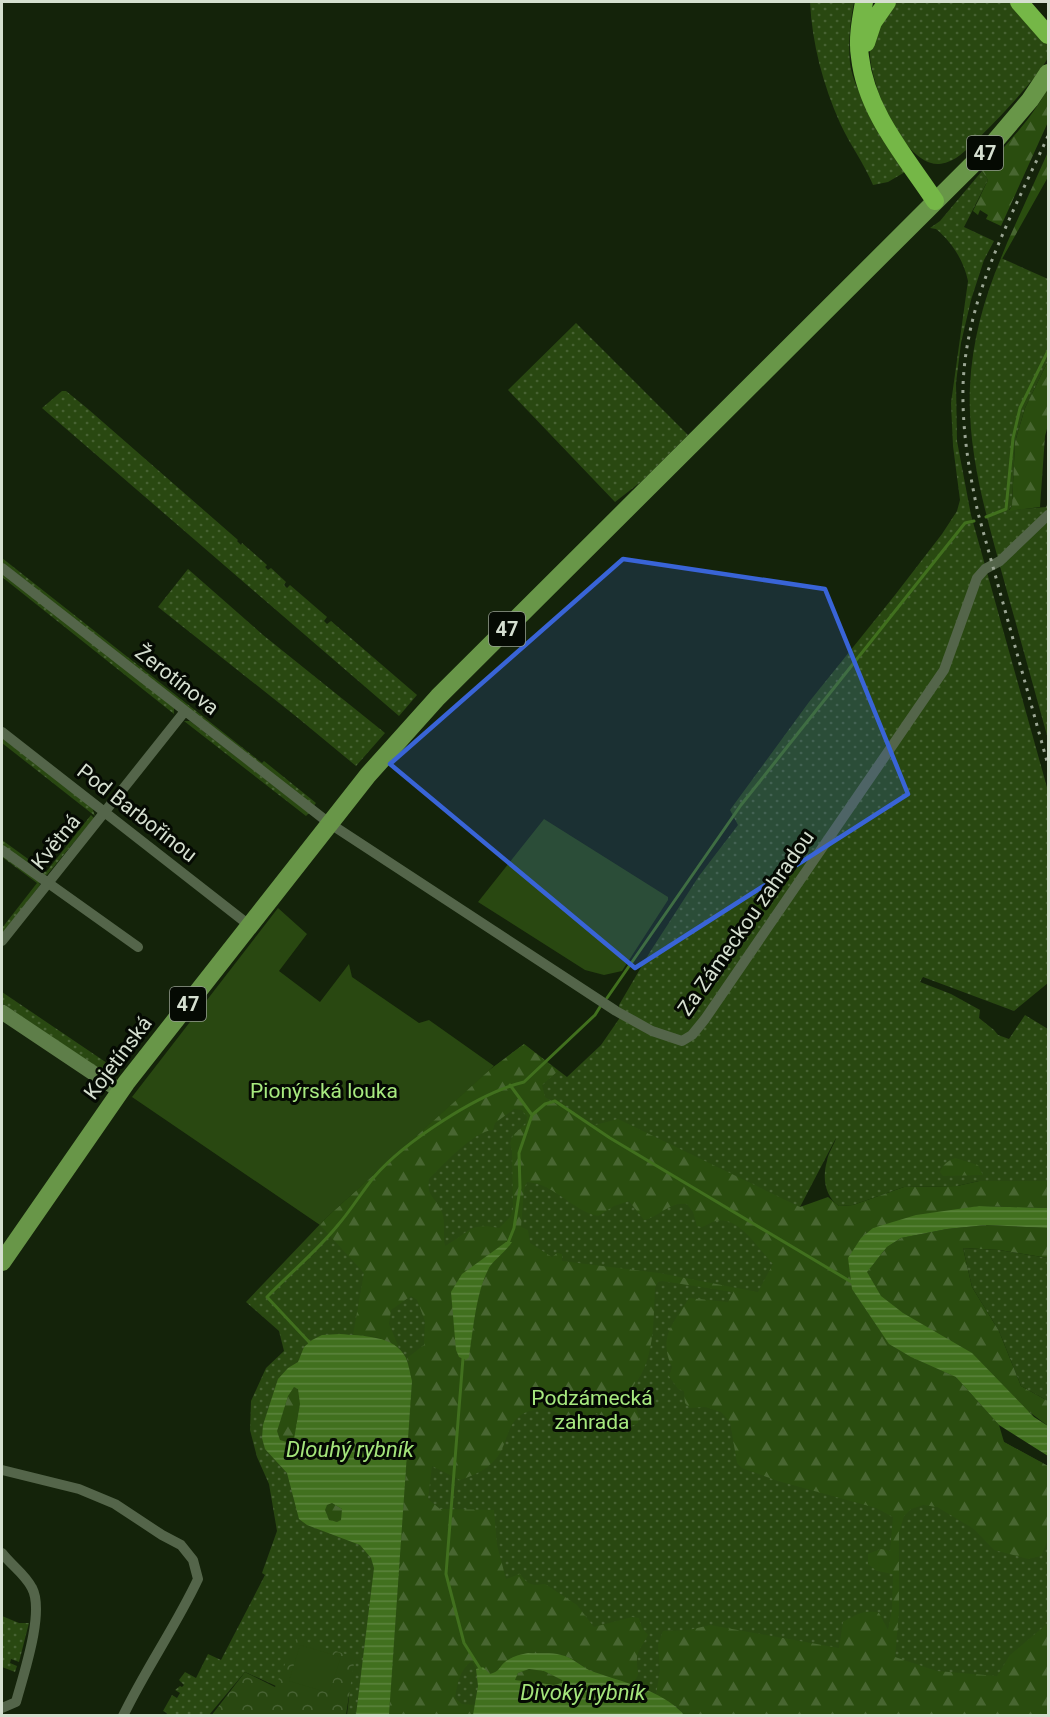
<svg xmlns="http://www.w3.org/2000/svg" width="1050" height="1717" font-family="Roboto,sans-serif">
<defs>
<pattern id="grass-dots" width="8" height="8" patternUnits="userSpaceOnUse" patternTransform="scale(1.5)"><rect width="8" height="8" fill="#294811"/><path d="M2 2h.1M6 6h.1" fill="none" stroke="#476233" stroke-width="1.8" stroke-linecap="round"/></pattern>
<pattern id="forest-firs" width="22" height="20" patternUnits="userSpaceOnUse" patternTransform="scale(1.5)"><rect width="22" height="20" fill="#2a4d0f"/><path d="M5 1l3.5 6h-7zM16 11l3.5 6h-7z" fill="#486631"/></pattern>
<pattern id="park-crowns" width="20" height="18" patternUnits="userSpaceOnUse" patternTransform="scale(1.5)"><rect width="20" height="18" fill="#294811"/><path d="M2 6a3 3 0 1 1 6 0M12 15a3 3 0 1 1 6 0" fill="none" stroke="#476233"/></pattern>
<pattern id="water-rules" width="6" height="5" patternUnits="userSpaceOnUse" patternTransform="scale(1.5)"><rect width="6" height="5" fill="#41701e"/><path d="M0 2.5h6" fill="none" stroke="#5c843e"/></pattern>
</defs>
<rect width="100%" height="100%" fill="#14230a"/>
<path fill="url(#grass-dots)" d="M810,2H854C850,21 848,43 850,63C854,95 888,143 905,172L888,182L873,185C864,163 850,145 840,123C823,85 812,43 810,2Z
M893,2H1010L1048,43C1048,47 1050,53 1048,57C1044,72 971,149 956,158C953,160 944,164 939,164C903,166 868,80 870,50C871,32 884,17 893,2Z
M982,171L988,180L964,227L994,241L984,260L971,300L961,343L956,383L957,441L971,515L1048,791V983L1014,1011L923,977L920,982L951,994L980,1010L979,1018L994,1030L998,1035L1009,1039L1025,1015L1048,1029V1181H979L957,1186L904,1187L853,1205L839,1206C825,1196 822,1178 827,1161C828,1153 834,1145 836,1138L800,1207L853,1227L1004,1442L1048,1466V1715H347L349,1697L276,1686L245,1672L209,1715H166L167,1713L163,1711L172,1695L177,1698L180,1693L175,1690L180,1686L182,1687L184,1685L179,1680L185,1672L196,1678L208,1654L221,1660L265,1575L262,1573L277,1531L269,1484L257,1457L250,1430L251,1401L266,1368L284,1351L279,1331L246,1302L326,1218L479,1078L524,1044L567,1077L601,1045L619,1019V1005L650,952L699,876L738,825L730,810L809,702L895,595L942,534L957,511L960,500L953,446L951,403L968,281C964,261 952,242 936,229L930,228L940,221Z
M1001,258L1048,279V361L1025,408L1015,442L1012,505L1009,510L1046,507L1048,502V739C1033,685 1018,631 1003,577C986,514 967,452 970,386C972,342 984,298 1001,258Z
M576,323L688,435L642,481L615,502L508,390Z
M62,391H66L88,409L238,540L237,541L241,545L242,543L267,565L265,567L268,570L271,568L286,582L284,585L287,588L290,585L327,617L324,621L327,624L331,621L417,695L399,716L42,408Z
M2,558L262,763L264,761L316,803L313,807L2,562Z
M188,569L263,635L385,733L356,766L298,718L158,607Z
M2,571L174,708V714L2,577Z
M184,721H190L309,813L306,816Z
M2,736L92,807L95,816L2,743Z
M91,815L94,818L47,875L44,876L2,847V840L46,872Z
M2,853L39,881L40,885L2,935V928L37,883L2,857Z
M2,992L107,1063L108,1066L104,1072L2,1003Z
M963,1248L999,1250L1048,1258V1401L1021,1386L999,1331L972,1287Z
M2,1616L19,1623H29L19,1662L11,1659L10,1663L17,1666L15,1672L2,1667Z"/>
<path fill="url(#forest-firs)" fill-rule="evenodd" d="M1048,88V122L1001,226L986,219L988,215L980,210L978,215L973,211L988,180L982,171C1006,145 1031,120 1048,88Z
M1048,152V177L1002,259L1001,258L1007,243Z
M1048,361V425L1045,436L1040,507L1009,511L1012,505L1015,442L1025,408Z
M524,1044L558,1071L542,1085L545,1097L591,1126L618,1119L800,1207L828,1197L839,1206L853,1205L904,1187L957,1186L979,1181H1048V1208L979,1206L873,1228L852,1289L889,1344L911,1357L956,1377L999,1425L1004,1442L1048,1466V1540L1041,1556L1028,1559L994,1550L974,1529L937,1507L923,1505L911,1509L904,1516L899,1533V1612L895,1657L937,1671L997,1676L1010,1655L1048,1623V1715H684L678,1707L656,1695L660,1670L658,1645L663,1631L689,1630L710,1625L839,1648L843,1622C855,1615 865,1609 879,1613L888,1630L892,1610L893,1574L877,1571L868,1564V1554L881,1549L890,1551L893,1517L876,1508L778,1481L742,1468L737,1463L730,1422L721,1412L705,1407L690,1408L685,1403L684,1391L678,1389L669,1376L672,1367C658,1337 673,1324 689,1298L728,1302L733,1292L662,1281L658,1282L655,1288C653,1324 656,1373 622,1396L634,1403L639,1417L638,1423C626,1429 618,1429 606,1425L600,1415L596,1413L589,1417L580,1429L570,1427L561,1415L548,1408C540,1409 528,1410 521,1415C509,1423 507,1439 501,1451C493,1467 476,1475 460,1480L432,1466L428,1499L440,1509L494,1510L497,1545L506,1579L520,1574C528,1585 532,1586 545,1584L577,1605L594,1627L632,1617L639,1618L642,1628L648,1635C645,1642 637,1651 637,1658C636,1673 643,1673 630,1685L585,1668L575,1660L559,1654L543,1655L528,1653L505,1662L496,1673L490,1674L479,1668L476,1669L472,1661C460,1669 457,1684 455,1698L462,1704L475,1705L473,1715H389L412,1381L407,1358L424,1345L425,1321L417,1300L411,1296L391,1310L389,1324L399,1348L377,1337L353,1335L364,1273L320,1225L326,1218L479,1078ZM514,1109L522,1110L527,1117L526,1124L513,1135L510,1143L512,1151L513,1209L510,1217L499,1228C469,1222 469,1233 445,1246C442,1233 447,1220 440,1208C433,1195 427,1196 429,1179C443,1165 474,1131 493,1130L495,1123ZM527,1182C555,1184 571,1210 598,1216L614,1206L629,1201L644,1220C659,1217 670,1201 687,1204L693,1212L697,1226L702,1227C706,1226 711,1222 715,1221C739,1215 758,1249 773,1264L758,1292L659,1273L562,1261V1254L557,1253L552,1257L530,1243L528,1230L521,1227L524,1189Z
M955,1158L978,1165L983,1175L943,1176L940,1172C943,1165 947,1161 955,1158Z
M986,1225L1048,1228V1258L999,1250L963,1248L972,1287L999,1331L1021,1386L1048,1401V1426L894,1311L878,1293L867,1272L887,1247L901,1238L947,1229Z
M294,1387L298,1389L300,1404L294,1439L290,1443L280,1440L277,1431L279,1425L288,1396Z
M332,1503L342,1509L341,1520L338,1522L329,1520L325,1510L327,1505Z
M529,1669L544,1671L562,1680V1683L554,1685L515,1680L518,1673Z"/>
<path fill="url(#park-crowns)" d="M296,1639L355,1657L346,1715L211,1716L245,1672L275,1687Z"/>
<path fill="#294811" d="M544,819L668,897V900L622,971L604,975L585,970L478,902Z
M278,908L307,934L279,971L320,1002L349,964L352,977L419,1023L429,1020L494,1066L326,1218L320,1225L132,1097Z
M300,1645L341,1657L329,1693L289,1681Z"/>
<path fill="url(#water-rules)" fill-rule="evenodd" d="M979,1206L1048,1208V1228L986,1225L947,1229L901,1238L887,1247L867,1272L881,1296L903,1313L972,1353L1034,1417L1048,1426V1456L999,1425L956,1377L911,1357L889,1344L852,1289L848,1258L861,1238L873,1228L916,1215Z
M506,1242H512C505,1253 491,1262 488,1270C476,1293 473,1331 469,1357L466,1360L459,1357L456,1350L451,1292L462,1274Z
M340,1334C362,1336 395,1335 406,1358C409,1365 410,1374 412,1381L389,1715H356L374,1568L371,1558L360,1545L307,1525L299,1519L287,1473L265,1449L262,1438L263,1425L278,1379L288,1368L298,1362L304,1347L312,1340L322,1335ZM294,1387L298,1389L300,1404L294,1439L290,1443L280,1440L277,1431L279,1425L288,1396ZM332,1503L342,1509L341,1520L337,1522L329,1520L325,1510L327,1505Z
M528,1653C539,1654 551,1652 561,1655C572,1657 579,1665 589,1670C620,1682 662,1689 684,1715H473L478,1686L476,1669L483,1667L490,1674C499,1672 499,1667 505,1662C511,1657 521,1654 528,1653ZM529,1669L544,1671L562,1680V1683L554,1685L515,1680L518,1673Z"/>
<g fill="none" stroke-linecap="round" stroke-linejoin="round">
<path stroke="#41701e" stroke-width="3" d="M986,517L1006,509L1013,438L1020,408L1048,351
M607,998L741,805L965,523L974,521
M532,1115L545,1104L555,1101L610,1138L853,1283
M508,1243L514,1228L520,1188L519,1153L532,1115L510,1085
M310,1343L267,1297C290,1273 317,1251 338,1225C351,1210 361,1193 374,1177C404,1142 479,1093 524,1082L595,1015L600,1007
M463,1358L446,1574L464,1643L481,1670"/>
<path stroke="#54654a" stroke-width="10" d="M2,568L329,823L616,1011L652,1031L682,1041L692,1035L705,1019L944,670L977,578L985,569L1000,561L1048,515
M2,732L249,925
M2,850L138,947
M2,941L185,711
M2,1470L79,1489L115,1504L162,1535L181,1545L193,1560L198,1579C176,1626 146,1668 123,1716
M2,1553C11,1565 25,1574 32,1588C45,1612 23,1676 16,1702L2,1708"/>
<path stroke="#5e7e49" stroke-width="15" d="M2,1012L120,1091"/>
<path stroke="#689648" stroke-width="18" d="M2,1262L126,1083L368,775L438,697L990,147L1030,100L1048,73"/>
<path stroke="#75b747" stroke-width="18" d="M864,2C861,19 857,39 860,57C866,112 906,157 935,201
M1019,2L1048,35
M866,43L873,22L887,2"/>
<path stroke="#9ba694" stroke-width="3" stroke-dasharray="3 6" stroke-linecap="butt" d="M1048,136C1012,215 966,297 963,386C962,430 969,471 978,513L1048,765"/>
</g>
<path fill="#3964d7" fill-opacity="0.2" stroke="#3964d7" stroke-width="4.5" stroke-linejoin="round" d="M623,559L825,589L908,794L635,968L390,764Z"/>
<g text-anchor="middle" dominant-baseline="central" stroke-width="6" stroke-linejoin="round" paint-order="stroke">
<g fill="#050a03" stroke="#979f92" stroke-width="1.5">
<rect x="967" y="136" width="36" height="34" rx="4.5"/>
<rect x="489" y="612" width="36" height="34" rx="4.5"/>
<rect x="170" y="987" width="36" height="34" rx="4.5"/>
</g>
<g font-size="20" font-weight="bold" fill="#d5dfd0">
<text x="985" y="153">47</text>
<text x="507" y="629">47</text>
<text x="188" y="1004">47</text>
</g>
<g font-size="21" fill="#d5dfd0" stroke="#050a03">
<text transform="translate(177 680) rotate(38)">Žerotínova</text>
<text transform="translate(137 813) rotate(38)">Pod Barbořinou</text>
<text transform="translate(56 842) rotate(-51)">Květná</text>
<text transform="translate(746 923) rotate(-55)">Za Zámeckou zahradou</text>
<text transform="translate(118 1058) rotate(-53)">Kojetínská</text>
</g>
<g font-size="21" fill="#a7e97f" stroke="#050a03">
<text x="324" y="1091">Pionýrská louka</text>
<text x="592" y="1398">Podzámecká<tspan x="592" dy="24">zahrada</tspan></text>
</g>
<g font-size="22" font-style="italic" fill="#a4e57b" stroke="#050a03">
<text x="350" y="1449">Dlouhý rybník</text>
<text x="583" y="1692">Divoký rybník</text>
</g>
</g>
<rect width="1050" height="1717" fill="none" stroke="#d5dfd0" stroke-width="6"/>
</svg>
